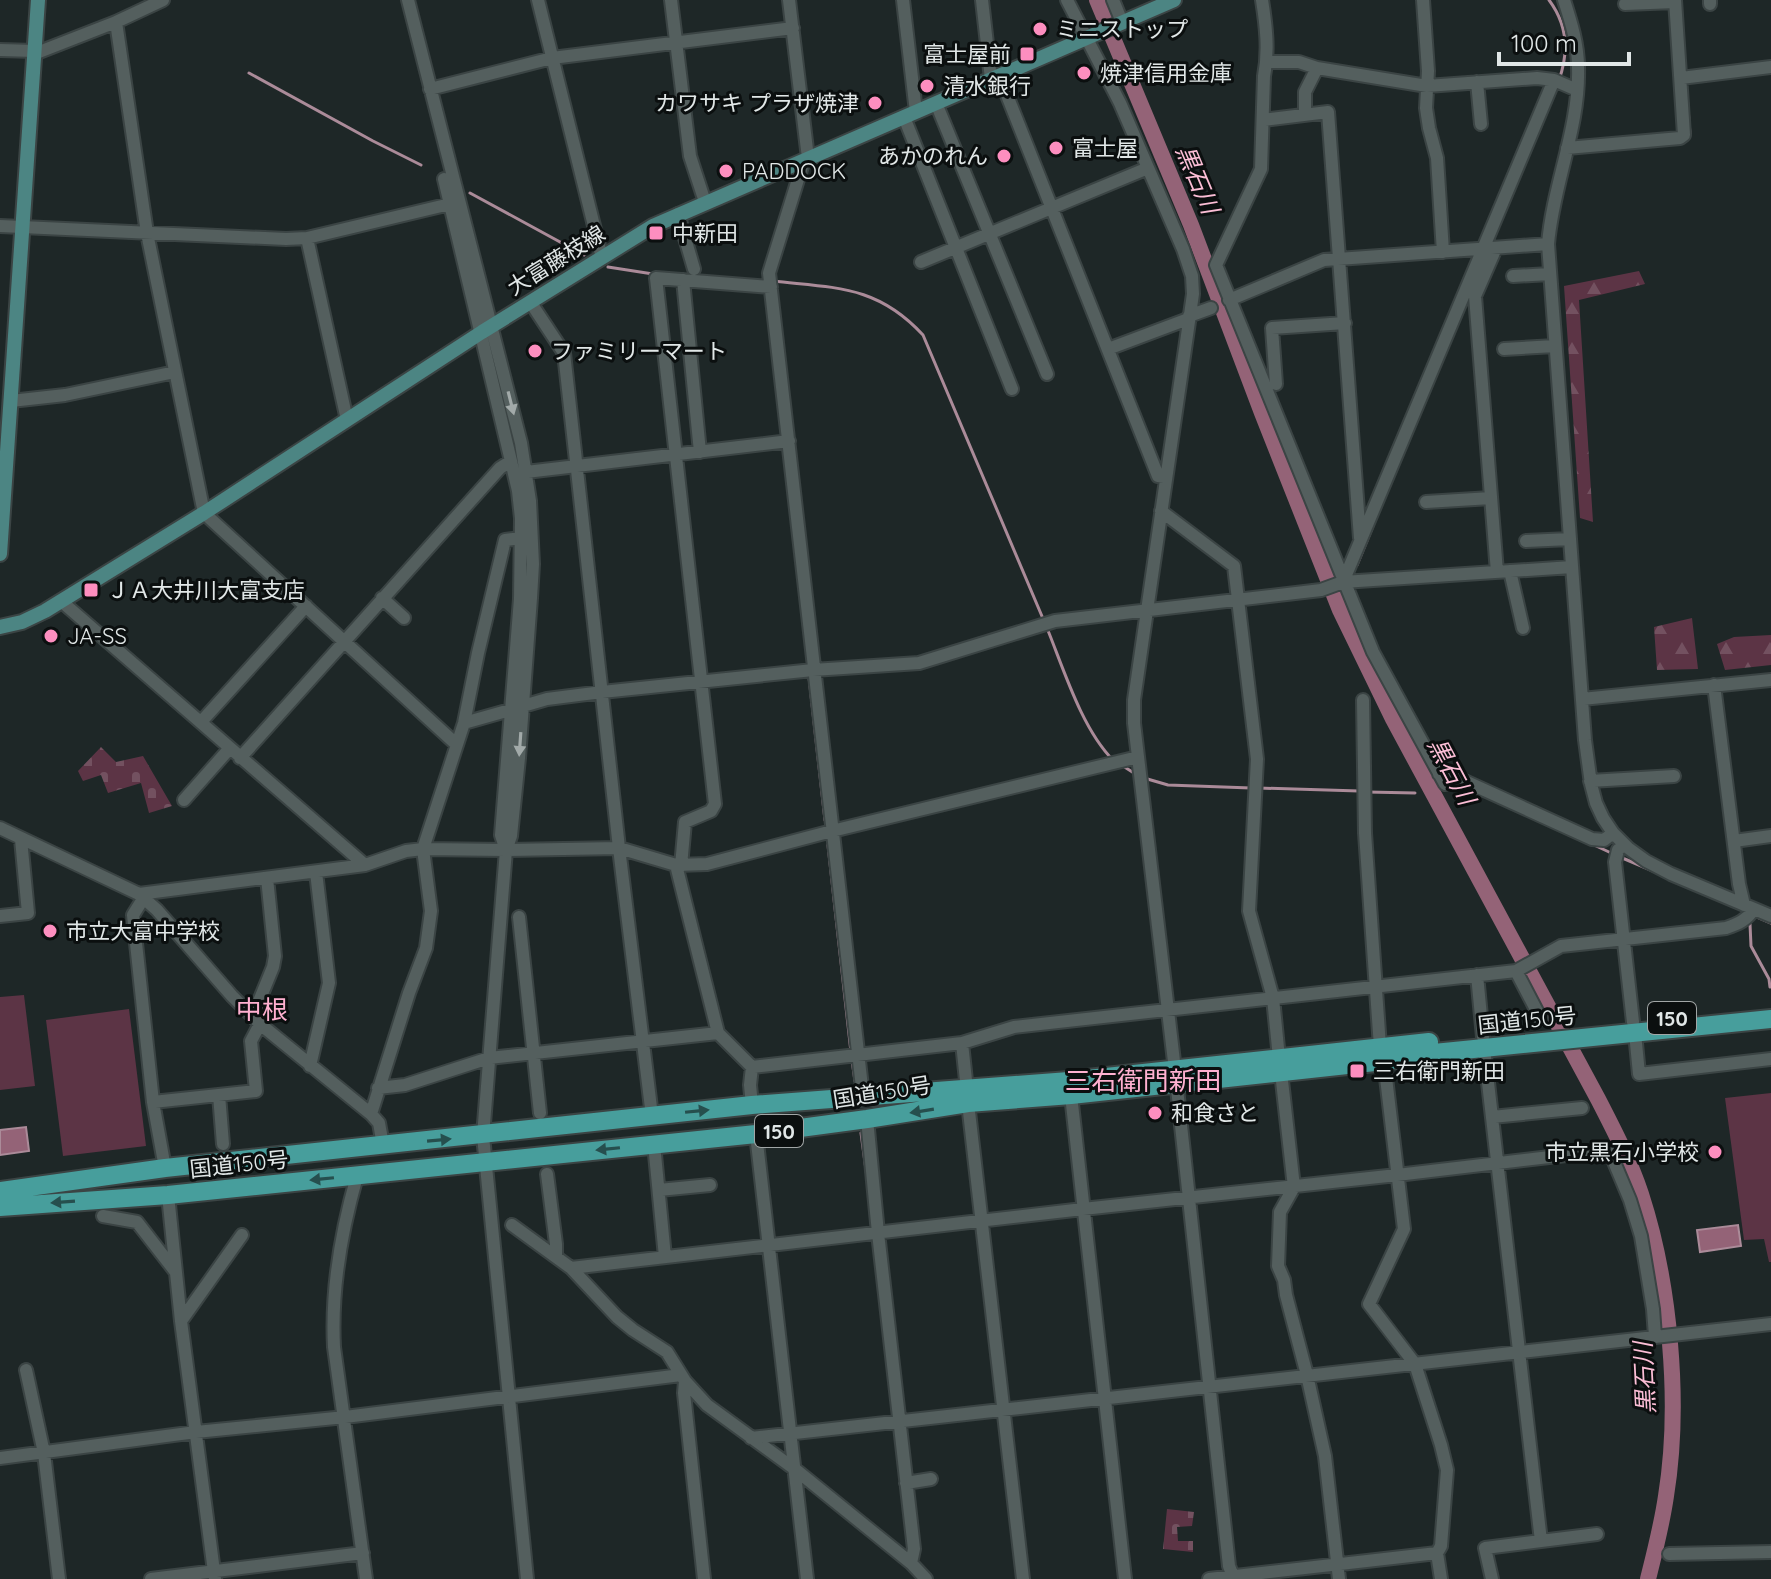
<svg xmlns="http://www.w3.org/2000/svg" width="1771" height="1579" font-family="Quicksand,'Noto Sans JP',sans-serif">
<defs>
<pattern id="forest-firs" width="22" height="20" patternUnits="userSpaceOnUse" patternTransform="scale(2)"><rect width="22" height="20" fill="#5c3445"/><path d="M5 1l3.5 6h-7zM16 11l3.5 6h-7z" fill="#735160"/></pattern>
<pattern id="cemetery-stones" width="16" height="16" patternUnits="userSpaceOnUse" patternTransform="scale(2)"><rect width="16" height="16" fill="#5c3445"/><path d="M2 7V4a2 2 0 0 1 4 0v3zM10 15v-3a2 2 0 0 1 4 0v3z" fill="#735160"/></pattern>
</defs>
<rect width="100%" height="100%" fill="#1e2727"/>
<path fill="url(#forest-firs)" d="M1639,271L1645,284L1579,300L1593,522L1580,518L1564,286Z
M1692,618L1698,669L1657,670L1654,627Z
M1771,635V665L1725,670L1717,644L1734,637Z"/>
<path fill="url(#cemetery-stones)" d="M101,747L116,762L143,756L172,806L149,813L141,783L108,793L101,775L83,781L78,771Z
M1167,1509L1194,1512L1192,1526L1177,1527L1178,1541H1193V1552L1163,1549Z"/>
<path fill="#5c3445" d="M24,995L35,1086L0,1090V997Z
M129,1009L146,1146L63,1156L46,1020Z
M1771,1093V1262H1769L1764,1239L1744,1240L1725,1098Z"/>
<path fill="#946377" stroke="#ab8b99" stroke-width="2" d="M26,1127L29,1151L0,1155V1130Z
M1738,1225L1741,1246L1700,1252L1697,1230Z"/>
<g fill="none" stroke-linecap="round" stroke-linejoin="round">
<path stroke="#ab8b99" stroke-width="3" d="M1549,0C1567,24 1569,52 1559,80
M249,73L373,141L421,165
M1687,95L1690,134
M470,193L584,255
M608,267L653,274
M773,281C835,288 877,285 923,335L1044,621
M1357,565L1373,526
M1340,610L1341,596L1345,593
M1047,628C1064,670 1082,729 1113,760
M809,677L825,820
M1123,766L1137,775
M1144,778L1168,785L1251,788
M1259,788L1359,791
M1425,790L1441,784
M1367,792L1415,793
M828,845L851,1052
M1594,845L1609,852
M1620,857L1653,871
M1757,917L1771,923
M1750,924L1751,946L1769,979L1770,987
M852,1060L855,1081
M861,1133L867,1177"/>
<path stroke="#946377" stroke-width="16" d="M1097,0L1191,225L1262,413L1340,610L1393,719L1598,1099C1614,1130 1630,1161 1641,1194C1670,1283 1681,1403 1666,1496C1662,1524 1655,1551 1648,1579"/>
<g stroke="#3b4444" stroke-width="16">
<path id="minor" d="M408,0L521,443L530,501L533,564L531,598L519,758L511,836L506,850L483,1136L527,1579
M538,0L602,258
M671,0L690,156L705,202
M789,0L808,158
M903,0L916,112
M982,0L991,79
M1067,0L1120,103L1183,249L1192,276L1193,294L1134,700V723L1175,1070L1229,1566L1234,1579
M1113,0L1122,22
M1262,0C1266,25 1269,51 1264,76L1261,169L1216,265L1373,652L1445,784
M1423,0L1428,71L1426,108L1429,128L1437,158L1443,252
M1564,0C1571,22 1578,44 1578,67C1580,127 1553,184 1548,244L1585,740L1591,784L1596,803L1603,818L1613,833L1628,848L1646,861L1671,874L1771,916
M1710,0V4
M1625,4L1675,2
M116,22L147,233L204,513L456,744
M0,50L35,51
M34,54L116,22L163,0
M1267,62H1299L1317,68L1427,86L1537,78L1554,80L1577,90
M999,75L1158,476L1166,477
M1681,78L1771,67
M1477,82L1481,124
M430,89L552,58L793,28
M936,103L1047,374
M1305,115V92L1317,68
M904,117L1012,389
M1263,120L1328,112L1360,538
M1567,148L1680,138L1684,135L1675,0
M804,160L769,273L863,1096
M444,179L511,461L518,491L521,518L520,599L501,835L506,850
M678,214L694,269
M0,226L286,239L307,238L450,204
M307,238L347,420
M1496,248L1475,296L1497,572
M921,262L1148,168
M1513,276L1550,274
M683,280L700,452
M1229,300L1324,260L1548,244
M531,303L564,353L619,848L652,1116
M1189,316L1211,308
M1108,349L1188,319
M1504,349L1555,346
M1276,384L1272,328L1345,323
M11,401L65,395L175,372
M526,472L789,441
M1426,502L1491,498
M1161,511L1234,566L1257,759L1249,911L1273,998L1279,1058
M1526,541L1570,539
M1510,571L1523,628
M1343,582L1554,80
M382,598L404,618
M61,601L365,865
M1714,685L1739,884L1744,905
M1582,699L1771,680
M1363,700L1365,833L1380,1047
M523,706L547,699L602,692L813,670L919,663L1055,621L1321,590L1343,582L1572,567
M201,722L306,606
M464,723L510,710
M240,758L500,468L511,461
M1439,774L1447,773L1592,839L1604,840L1613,833
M1590,781L1674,776
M184,800L230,748
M0,828L139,894L157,910L232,996L260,1024L371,1114L379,1123L383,1145
M1734,841L1771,836
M1624,844L1618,850L1615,862L1633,1022
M676,865L718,1033L752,1067L750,1085L752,1105
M681,866L685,822L711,811L715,804L656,278L771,287
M139,894L365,865L406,851L423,849L506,850L619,848L676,865L707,864L832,831L1138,757
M143,899L133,915L153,1102L165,1168
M0,916L28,913L21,839
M519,917L540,1113
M1516,971L1541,1019
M1477,975L1483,1037
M253,1016L273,967L275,956L267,878
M1635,1033L1639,1074L1771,1059
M962,1043L967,1090
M1484,1048L1541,1541
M1384,1061L1404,1229L1369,1304L1415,1364L1441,1445L1447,1470L1441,1546L1437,1553L1441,1579
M310,1066L329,983L316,872
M752,1067L962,1043L1014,1027L1516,971L1561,946L1726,928C1738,924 1747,920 1754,909
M1281,1072L1294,1187L1280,1212L1278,1266L1284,1280L1286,1295L1307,1375L1325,1456L1339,1579
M378,1088L405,1085L489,1058L718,1033
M219,1095L223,1144
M1071,1095L1125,1579
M153,1102L256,1091L251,1041L260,1024
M968,1103L1023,1579
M371,1114L409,993L426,948L431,911L423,849L464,723L478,653L505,540L522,538
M1492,1117L1582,1108
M867,1119L878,1233L914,1549L911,1563
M756,1134L807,1579
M654,1144L665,1257
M547,1174L556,1244V1257
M357,1176C341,1232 331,1289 334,1347L366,1579
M659,1190L710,1185
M168,1195L181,1321L215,1579
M103,1216L137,1222L175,1271
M512,1225L571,1268L617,1317L633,1330L667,1352L685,1381L707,1405L796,1470L911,1563L926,1579
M571,1268L1083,1209L1397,1175L1609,1150L1630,1200L1641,1236L1653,1309L1655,1336
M181,1321L242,1235
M26,1370L44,1453L59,1579
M685,1381L684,1393L704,1579
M751,1438L1771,1324
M0,1458L196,1432L345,1417L681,1375
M906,1483L931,1479
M1669,1554L1771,1552
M151,1579L363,1553
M1209,1579L1437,1553
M1492,1579L1485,1548L1597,1534"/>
</g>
<g stroke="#3b4444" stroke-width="18">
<path id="major" d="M0,554L38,0
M0,627L22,622L45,611L204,513L482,332L653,226L1174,0"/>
</g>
<g stroke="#3b4444" stroke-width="22">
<path id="highway" d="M0,1191L165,1168L752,1105L1069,1081L1429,1042
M0,1207L168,1195L756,1134L867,1119L968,1103L1071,1095L1384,1061L1434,1053L1771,1019"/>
</g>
<use href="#minor" stroke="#545f5e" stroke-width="12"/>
<use href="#major" stroke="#4c8583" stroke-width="14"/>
<use href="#highway" stroke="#479e9c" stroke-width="18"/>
</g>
<defs><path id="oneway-solid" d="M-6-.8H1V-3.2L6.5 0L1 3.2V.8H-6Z" transform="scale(2)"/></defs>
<g fill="#a2aaa9">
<use href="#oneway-solid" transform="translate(511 403) rotate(76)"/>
<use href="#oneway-solid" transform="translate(520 744) rotate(94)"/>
</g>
<g fill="#264f4e">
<use href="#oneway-solid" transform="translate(697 1111) rotate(-6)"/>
<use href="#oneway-solid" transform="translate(922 1111) rotate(171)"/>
<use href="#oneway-solid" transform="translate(439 1140) rotate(-5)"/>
<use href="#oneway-solid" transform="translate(608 1149) rotate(174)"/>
<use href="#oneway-solid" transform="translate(322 1179) rotate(174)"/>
<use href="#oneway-solid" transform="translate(63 1202) rotate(176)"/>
</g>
<g fill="#fd8ebf" stroke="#0b0f0f" stroke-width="3">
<circle cx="1040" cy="29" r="8"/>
<rect x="1019" y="46" width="16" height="16" rx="4"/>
<circle cx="1084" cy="73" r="8"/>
<circle cx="927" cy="86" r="8"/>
<circle cx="875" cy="103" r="8"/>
<circle cx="1056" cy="148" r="8"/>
<circle cx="1004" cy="156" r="8"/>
<circle cx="726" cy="171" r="8"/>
<rect x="648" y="225" width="16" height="16" rx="4"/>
<circle cx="535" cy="351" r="8"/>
<rect x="83" y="582" width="16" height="16" rx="4"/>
<circle cx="51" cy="636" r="8"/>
<circle cx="50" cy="931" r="8"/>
<rect x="1349" y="1063" width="16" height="16" rx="4"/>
<circle cx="1155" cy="1113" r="8"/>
<circle cx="1715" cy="1152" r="8"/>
</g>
<g text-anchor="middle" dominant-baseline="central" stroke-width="6" stroke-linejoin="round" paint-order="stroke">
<g fill="#0b0f0f" stroke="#a1a6a6" stroke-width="2">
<rect x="1648" y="1002" width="48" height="32" rx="6"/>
<rect x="755" y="1115" width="48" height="32" rx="6"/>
</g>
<g font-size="20" font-weight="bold" fill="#e1e7e7">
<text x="1672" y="1018">150</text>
<text x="779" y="1131">150</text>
</g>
<g font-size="22" fill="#e1e7e7" stroke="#0b0f0f" text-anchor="start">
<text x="1056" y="29">ミニストップ</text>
<text x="1011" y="54" text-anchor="end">富士屋前</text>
<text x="1100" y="73">焼津信用金庫</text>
<text x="943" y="86">清水銀行</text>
<text x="859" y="103" text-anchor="end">カワサキ プラザ焼津</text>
<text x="1072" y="148">富士屋</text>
<text x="988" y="156" text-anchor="end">あかのれん</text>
<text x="742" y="171">PADDOCK</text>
<text x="672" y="233">中新田</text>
<text x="551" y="351">ファミリーマート</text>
<text x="107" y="590">ＪＡ大井川大富支店</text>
<text x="67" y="636">JA-SS</text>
<text x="66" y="931">市立大富中学校</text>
<text x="1373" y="1071">三右衛門新田</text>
<text x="1171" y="1113">和食さと</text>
<text x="1699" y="1152" text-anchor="end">市立黒石小学校</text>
</g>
<g font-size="22" fill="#e1e7e7" stroke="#0b0f0f">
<text transform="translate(556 260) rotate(-32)">大富藤枝線</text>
<text transform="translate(1527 1020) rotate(-6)">国道150号</text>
<text transform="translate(882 1092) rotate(-9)">国道150号</text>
<text transform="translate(239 1164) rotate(-6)">国道150号</text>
</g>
<g font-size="24" font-style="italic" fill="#fcbed6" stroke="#0b0f0f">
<text transform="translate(1198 179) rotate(67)">黒石川</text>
<text transform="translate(1452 771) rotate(62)">黒石川</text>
<text transform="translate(1644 1378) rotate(-93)">黒石川</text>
</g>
<g font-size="26" fill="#ffb0d0" stroke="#0b0f0f">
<text x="262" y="1009">中根</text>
<text x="1143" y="1080">三右衛門新田</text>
</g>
</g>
<path d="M1499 52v12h130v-12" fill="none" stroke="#e1e7e7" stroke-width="4"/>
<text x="1511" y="52" font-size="24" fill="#e1e7e7" stroke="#0b0f0f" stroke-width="6" paint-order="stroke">100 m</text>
</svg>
